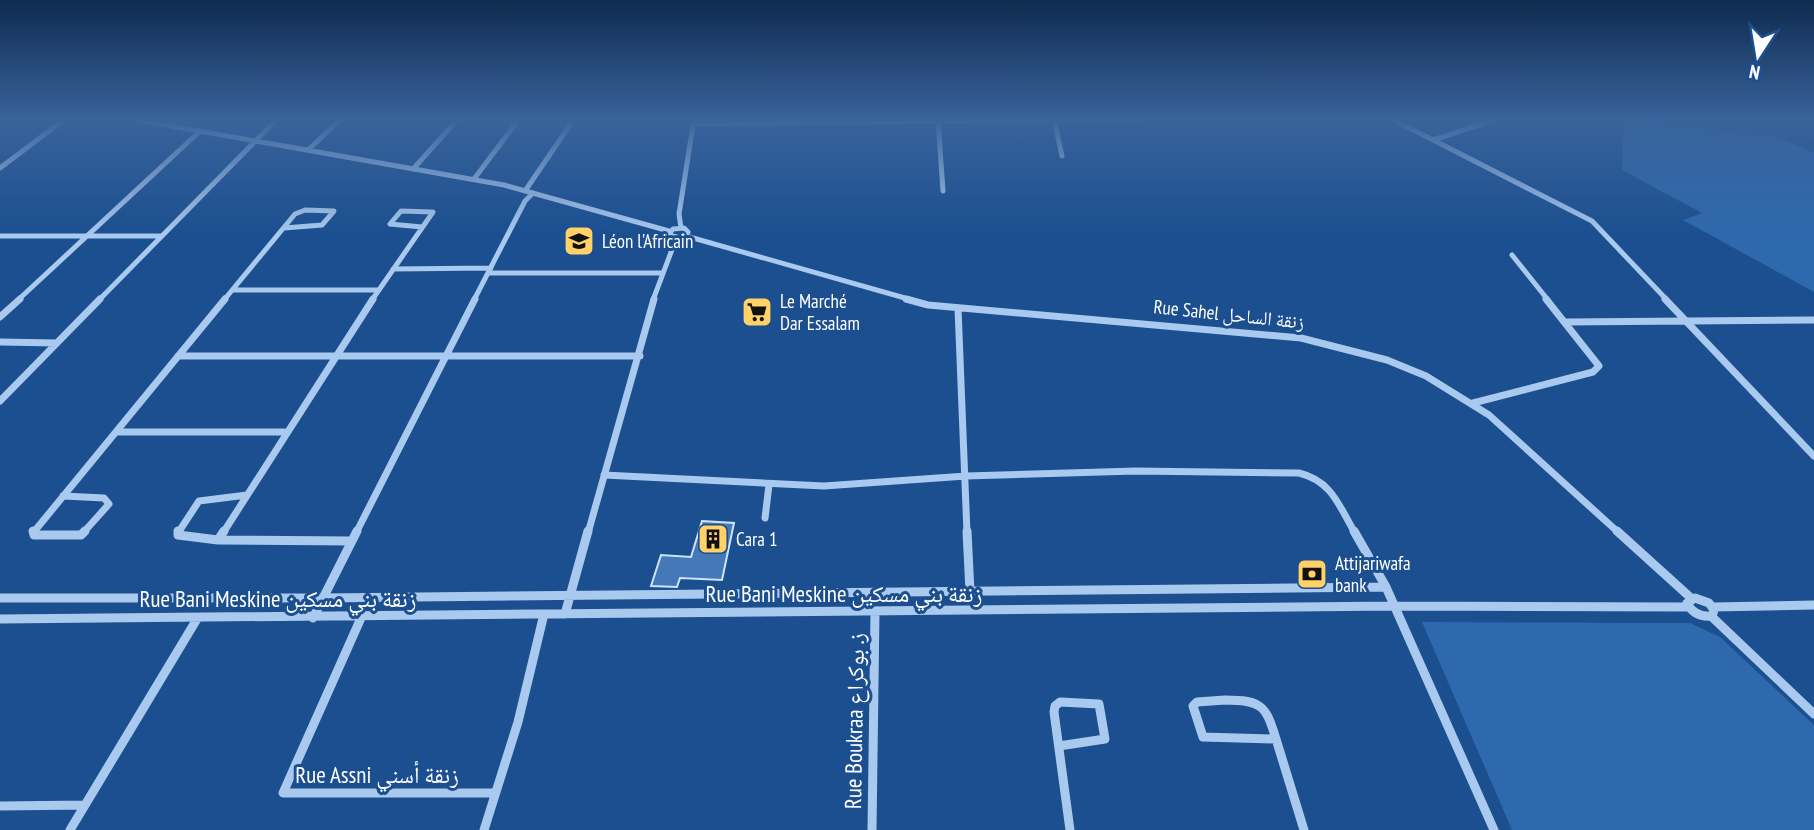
<svg xmlns="http://www.w3.org/2000/svg" width="1814" height="830" font-family="'PT Sans Narrow','Noto Naskh Arabic',sans-serif">
<rect width="100%" height="100%" fill="#1b4f8f"/>
<path fill="#2e69ad" d="M1623,121L1779,137L1814,153V292L1683,220L1702,213L1622,170Z
M1422,622L1690,623L1720,637L1814,725V830H1512Z"/>
<path fill="#4478b7" stroke="#cfe3fa" stroke-width="2" d="M702,521L734,523L722,580L680,578L677,587L651,586L661,555L691,557Z"/>
<g fill="none" stroke-linecap="round" stroke-linejoin="round">
<path stroke="#a9c9ee" stroke-width="5" d="M132,119L504,185L669,231
M938,119L943,191
M1054,119L1062,156
M1392,119L1592,221L1667,300
M693,124L1141,119
M1433,140L1497,119
M308,150L341,119
M0,168L65,119
M413,169L458,119
M474,179L519,119
M525,191L574,119
M681,228L679,214L694,119
M684,228L688,232L681,238L668,235L673,229Z
M0,236H161
M686,236L912,300
M1512,255L1548,300
M393,269L491,268
M489,273H661
M233,290H379
M18,300L200,131
M99,300L277,119
M224,300L295,214L305,210L334,211L322,225L284,228
M372,300L433,212L401,211L390,224L422,227
M474,300L525,201L533,193
M653,300L676,239"/>
<path stroke="#a9c9ee" stroke-width="7" d="M906,299L928,305L1301,338L1387,360L1426,376L1489,415L1619,533
M1665,299L1814,456
M958,308L967,533
M0,317L20,299
M1566,322L1814,320
M0,342L57,343
M178,356H640
M0,401L100,299
M1473,403L1593,372L1599,366L1546,299
M116,432H287
M604,475L824,486L966,476L1136,471L1299,473C1332,481 1339,506 1355,533
M63,496L104,498L109,504L83,533
M765,518L769,485
M33,533L225,299
M178,533L199,501L247,495
M223,533L373,299
M356,533L475,299
M588,533L654,299"/>
<path stroke="#a9c9ee" stroke-width="9" d="M33,531L34,535H81L85,531
M178,531V535L218,540L352,541
M967,531L970,592
M1354,531L1386,587L1494,830
M1617,531L1691,598
M218,540L224,531
M0,598H323L1386,587
M1695,598L1709,603L1714,610L1712,616C1701,617 1692,613 1687,603Z
M1712,607L1814,605
M565,614L588,531
M1711,616L1814,714
M313,618L357,531
M361,618L283,793H495
M0,619L1395,606L1689,607
M1225,700C1262,700 1266,706 1276,739L1203,737L1193,706L1197,702Z
M1276,739L1304,830
M1059,746L1105,739L1099,704L1060,702L1055,706L1054,712L1070,830
M0,806L85,805
M70,830L197,619
M484,830L518,722L544,614
M872,830L875,612"/>
</g>
<linearGradient id="sky" x2="0" y2="1"><stop stop-color="#0f2b4f"/><stop offset="0.51" stop-color="#39639b"/><stop offset="1" stop-color="#39639b" stop-opacity="0"/></linearGradient>
<rect width="1814" height="235" fill="url(#sky)"/>
<defs>
<g id="school-square" transform="scale(1.575)"><rect x="-9" y="-9" width="18" height="18" rx="4" fill="#ffd166" stroke="#1b4f8f"/><path d="M0-5L7-2L0 1L-7-2ZM-4 1L0 2.5L4 1V4Q0 6-4 4Z" fill="#111"/></g>
<g id="supermarket-square" transform="scale(1.575)"><rect x="-9" y="-9" width="18" height="18" rx="4" fill="#ffd166" stroke="#1b4f8f"/><path d="M-6-5.5h2.5l.6 2H6L4.5 2H-2.5L-4.4-4H-6ZM-1.5 3.2a1.3 1.3 0 1 0 .1 0ZM3 3.2a1.3 1.3 0 1 0 .1 0Z" fill="#111"/></g>
<g id="building-square" transform="scale(1.575)"><rect x="-9" y="-9" width="18" height="18" rx="4" fill="#ffd166" stroke="#1b4f8f"/><path d="M-4-6H4V6H1V3H-1V6H-4ZM-2.5-4.3h1.7v1.8h-1.7ZM.8-4.3h1.7v1.8H.8ZM-2.5-1h1.7V.8h-1.7ZM.8-1h1.7V.8H.8Z" fill="#111"/></g>
<g id="bank-square" transform="scale(1.575)"><rect x="-9" y="-9" width="18" height="18" rx="4" fill="#ffd166" stroke="#1b4f8f"/><path d="M-6-4H6V4H-6ZM0-2.3a2.3 2.3 0 1 0 0 4.6a2.3 2.3 0 1 0 0-4.6Z" fill="#111"/></g>
</defs>
<g fill-rule="evenodd">
<use href="#school-square" x="579" y="241"/>
<use href="#supermarket-square" x="757" y="312"/>
<use href="#building-square" x="713" y="539"/>
<use href="#bank-square" x="1312" y="574"/>
</g>
<g text-anchor="middle" dominant-baseline="central" stroke-width="6" stroke-linejoin="round" paint-order="stroke">
<g font-size="19" fill="#fff" stroke="#1b4f8f" text-anchor="start">
<text x="602" y="241">Léon l'Africain</text>
<text x="780" y="301">Le Marché<tspan x="780" dy="22">Dar Essalam</tspan></text>
<text x="736" y="539">Cara 1</text>
<text x="1335" y="563">Attijariwafa<tspan x="1335" dy="22">bank</tspan></text>
</g>
<g font-size="19" fill="#fff" stroke="#1b4f8f">
<text transform="translate(1229 314) rotate(6)">Rue Sahel زنقة الساحل</text>
</g>
<g font-size="23" fill="#fff" stroke="#1b4f8f">
<text x="844" y="593">Rue Bani Meskine زنقة بني مسكين</text>
<text x="278" y="598">Rue Bani Meskine زنقة بني مسكين</text>
<text transform="translate(854 721) rotate(-89)">Rue Boukraa ز. بوكراع</text>
<text x="377" y="774">Rue Assni زنقة أسني</text>
</g>
</g>
<g transform="translate(1758 56) rotate(192)" stroke="#1b4f8f" stroke-width="5" paint-order="stroke">
<path d="M0-5L12 26L0 18L-12 26Z" fill="#ffffff"/>
<text y="-10" font-size="19" font-weight="bold" text-anchor="middle" fill="#ffffff">N</text>
</g>
</svg>
